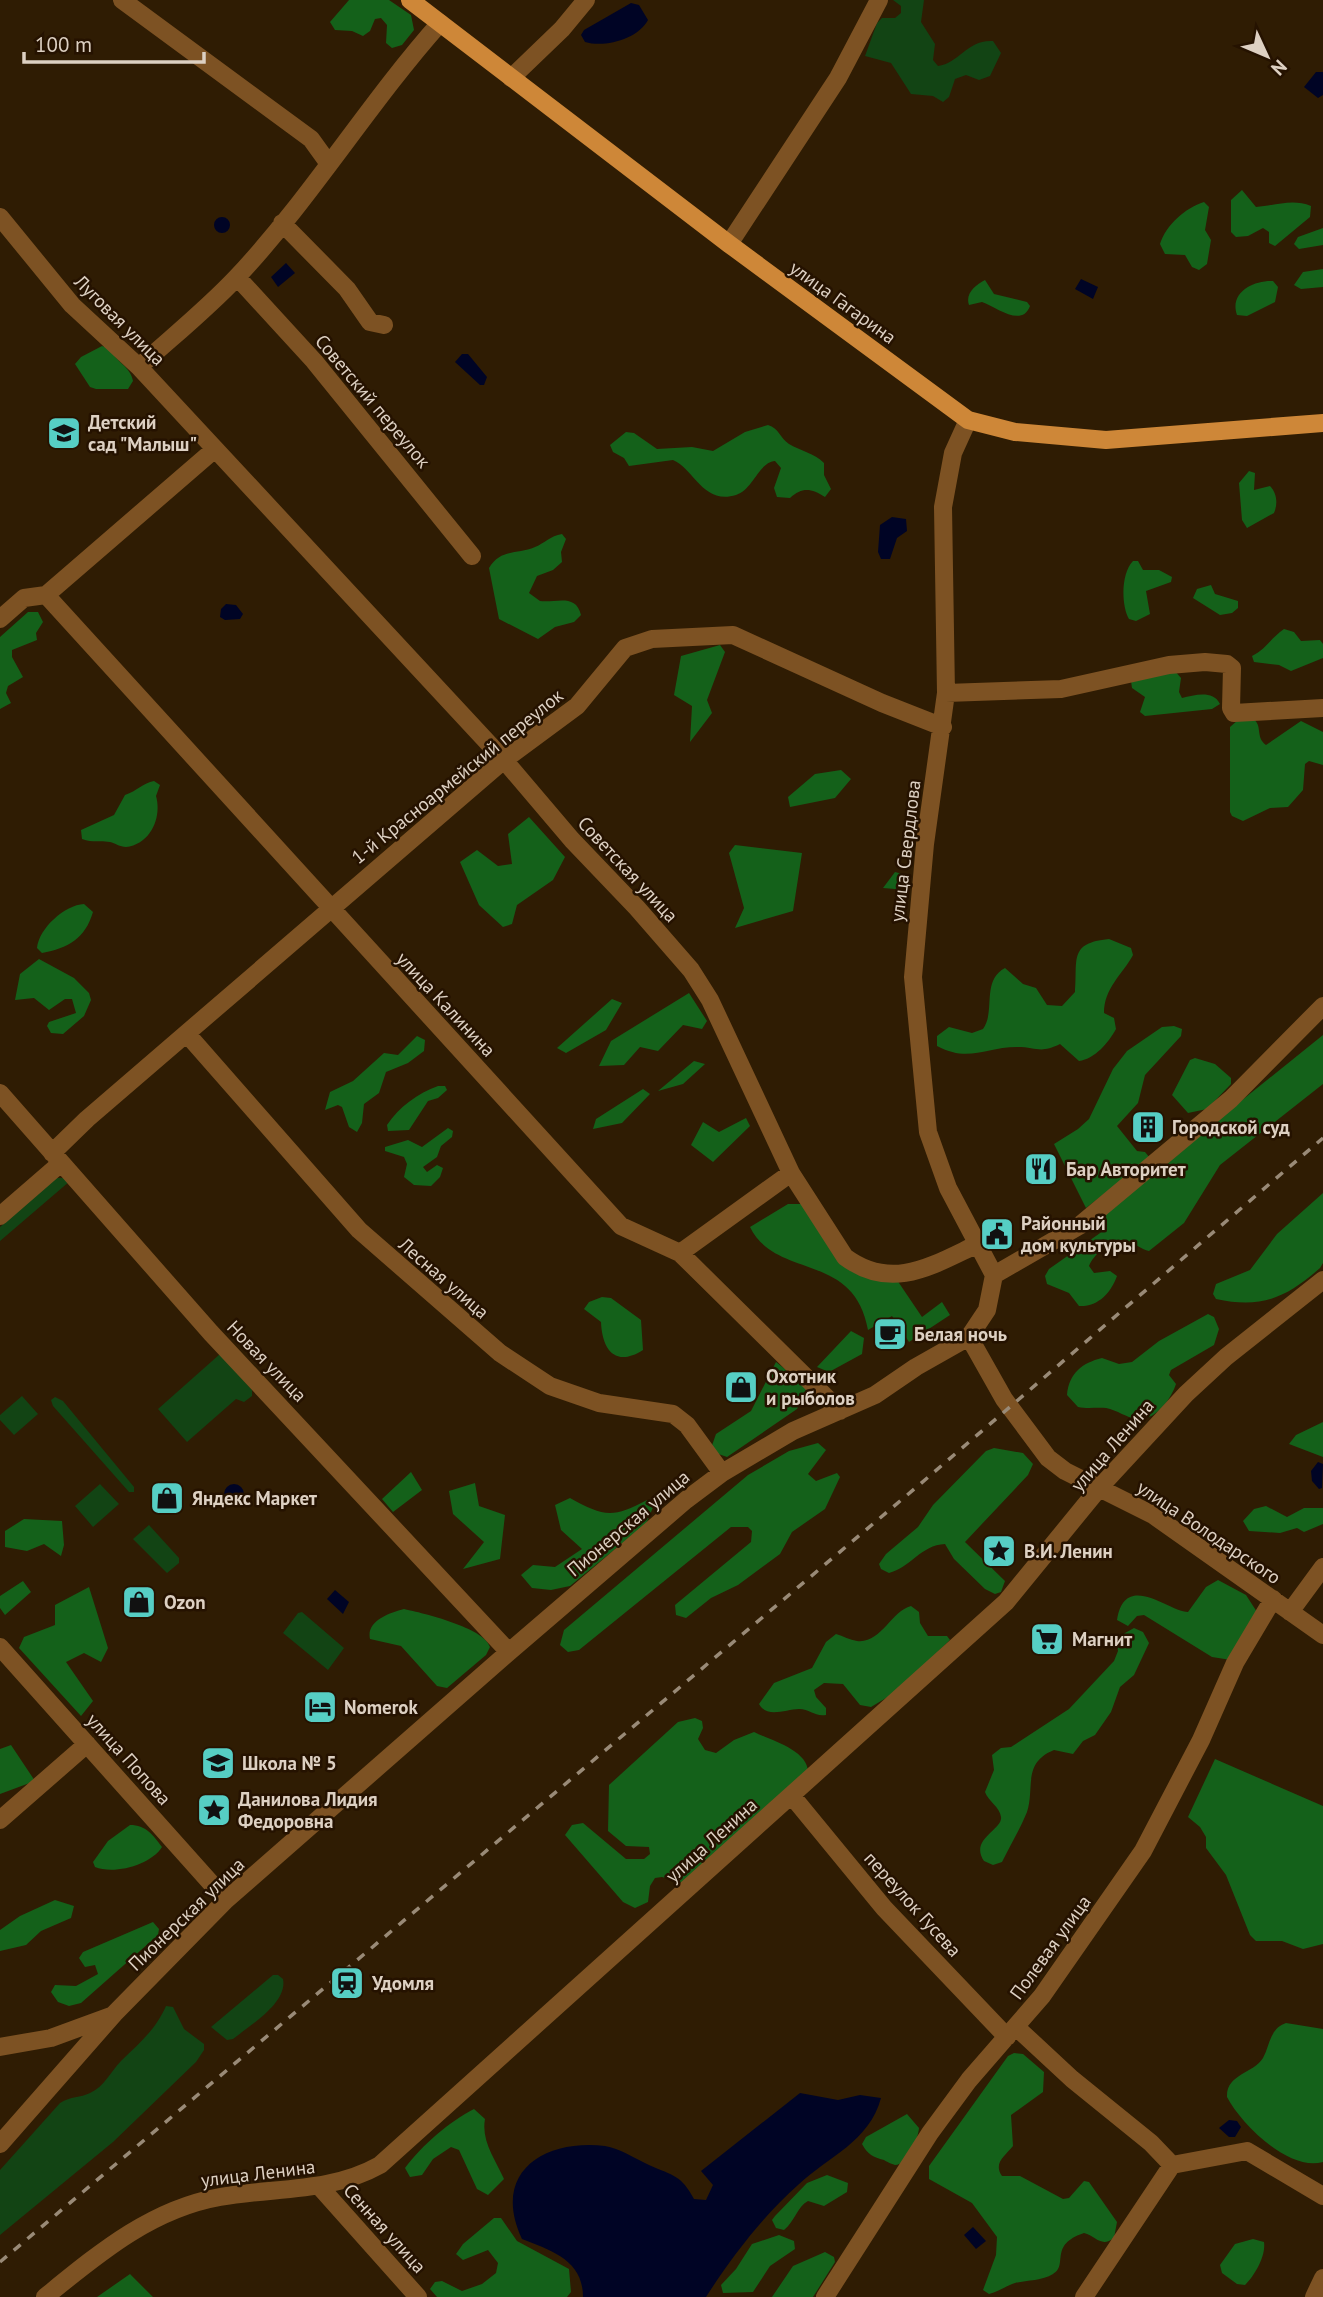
<svg xmlns="http://www.w3.org/2000/svg" width="1323" height="2297" font-family="'PT Sans',sans-serif">
<rect width="100%" height="100%" fill="#2f1c03"/>
<path fill="#124414" d="M893,0H924L921,22L935,44L933,60L938,66C959,63 968,39 993,41L1001,53L990,76L979,80L966,75L955,79L949,97L943,102L933,96L911,94L891,63L865,56L877,23L882,18H895L901,13V6Z
M56,1178H68L70,1181L0,1241V1227Z
M220,1354L252,1390V1396L244,1402L236,1399L187,1442L158,1409Z
M22,1396L38,1414L14,1435L0,1420V1415Z
M55,1397L63,1401L134,1487V1492H129L53,1406L51,1400Z
M100,1484L119,1504L93,1527L75,1506Z
M149,1525L179,1558V1563L167,1573L133,1539Z
M302,1612L344,1648L328,1670L283,1633L298,1613Z
M273,1975H278L283,1979C288,2003 249,2026 233,2039L227,2040L211,2027Z
M166,2006L173,2007L184,2029L204,2044V2050L196,2062L113,2142L0,2235V2170L60,2103C71,2096 80,2098 90,2093C104,2087 111,2071 121,2061C139,2043 155,2031 166,2006Z"/>
<path fill="#14611a" d="M349,0H389L411,15L414,30L402,45L392,48L386,43L387,25L381,18L375,19L370,31L363,36L352,31L335,30L330,22Z
M1242,190L1256,207C1274,206 1292,198 1311,206L1310,217L1275,246L1269,243V232L1263,228L1248,236L1236,237L1231,232V200Z
M1204,202L1209,207L1205,230L1211,240L1207,264L1199,270L1192,267L1185,255L1165,254L1160,244C1166,225 1185,208 1204,202Z
M1323,228V245L1299,249L1294,244L1298,237Z
M1323,269V287L1301,289L1294,285L1303,272Z
M985,280L994,294L1027,302L1030,306C1022,328 996,307 982,302L969,305C965,294 975,285 985,280Z
M1273,281L1278,287L1275,302L1247,316L1237,315C1229,292 1254,280 1273,281Z
M102,346L110,349C116,362 131,367 133,381L128,389H96L90,387L75,364L81,357Z
M768,425C779,428 780,438 789,444C801,451 814,453 824,463V475L831,489L825,497C811,488 802,487 790,498L777,497L774,488L781,468L775,461C759,462 753,490 736,495C703,505 694,469 673,460L629,466L624,458L613,452L610,445L626,432L634,433L657,449L692,447L713,451L745,432Z
M1249,471L1255,473L1254,490L1270,486C1277,493 1278,504 1274,513L1247,528L1242,520L1239,483Z
M562,534L566,539L561,552L562,562L553,570L537,576L529,593L540,601C556,603 576,593 581,615L574,622L555,627L538,639L499,619L489,568C501,548 517,555 535,547C545,543 550,536 562,534Z
M1133,561H1138L1143,570H1159L1172,577L1171,582L1146,591L1150,614L1136,621L1129,619C1121,605 1121,573 1133,561Z
M1211,585L1215,594L1238,601V608L1232,613L1220,615L1193,598L1197,589Z
M28,612H38L43,622L36,633L37,640L12,650V657L23,677L8,686L6,693L11,703L0,709V637Z
M1284,629L1294,632L1301,641L1320,640L1323,644V658L1291,671L1279,665L1254,662L1252,656C1266,649 1271,638 1284,629Z
M720,645L725,652L707,700L712,713L690,742L692,706L674,695L681,656Z
M1174,670L1181,678L1179,692L1182,698C1195,695 1213,690 1220,704L1212,709L1145,716L1140,712L1145,697L1132,688L1131,681Z
M1253,719C1263,725 1255,737 1266,745L1301,721L1323,732V765L1309,761L1305,764L1303,790L1288,807L1270,808L1243,821L1232,816L1230,812V727L1238,720Z
M841,770L851,779L835,798L790,807L788,797L815,774Z
M154,781L160,785L156,796C162,817 151,844 126,847C120,847 115,843 110,842C100,840 93,843 82,839L81,830L114,815L125,795C137,791 143,783 154,781Z
M529,817L565,857L553,880L517,905L512,924L503,927L479,905L460,862L477,850L498,866L512,864L508,834Z
M735,845L802,853L793,911L735,928L744,908L729,853Z
M895,872L910,876L907,890L883,888Z
M84,904L93,912C85,939 68,948 42,953L37,948C39,928 65,905 84,904Z
M1109,939L1131,948L1133,955C1122,975 1104,988 1104,1013L1114,1018L1116,1029C1109,1042 1095,1059 1079,1061L1060,1044C1040,1054 1037,1047 1017,1047C985,1047 969,1063 937,1046V1036L949,1027L972,1033L983,1029C996,1011 981,981 1005,968L1023,984L1036,988L1047,1005L1062,1006L1075,992C1078,960 1068,943 1109,939Z
M39,959L74,978L89,993L91,1000L84,1016L63,1034L51,1033L47,1026L49,1022L76,1013L72,999H65L49,1010L34,998L15,1000L20,974Z
M689,993L707,1021L702,1029L683,1025L658,1051L640,1047L624,1065L599,1066L611,1041Z
M612,999L622,1003L606,1030L566,1053L557,1048Z
M1174,1026L1182,1029L1181,1036L1145,1075L1138,1103L1117,1126L1137,1151L1145,1152L1150,1158L1086,1208L1054,1144L1078,1129L1089,1119L1113,1069L1127,1051L1162,1027Z
M1323,1035V1084L1220,1165L1184,1223L1149,1251C1141,1249 1137,1245 1129,1241C1114,1235 1094,1254 1089,1266L1094,1273L1110,1271L1117,1276C1111,1293 1098,1307 1079,1306L1069,1293L1047,1284L1045,1276L1049,1269L1103,1231L1104,1214L1117,1201Z
M417,1036L425,1040L424,1051L408,1063L386,1072L379,1093L364,1104L362,1123L357,1132L349,1127L342,1107L338,1105L325,1110L330,1092L353,1081L384,1053L398,1055Z
M1195,1058L1215,1064L1231,1078V1084L1207,1109L1188,1113L1172,1095L1190,1060Z
M694,1061L705,1064L683,1084L658,1091Z
M438,1086H445L447,1090L438,1098L428,1101L409,1130L388,1131L387,1125C399,1107 418,1093 438,1086Z
M643,1089L650,1094L622,1123L593,1129L596,1119Z
M746,1118L750,1126L713,1162L691,1145L703,1122L719,1132Z
M448,1128L453,1131L452,1137L441,1146L437,1157L423,1167L427,1172L437,1165L443,1168L440,1177L431,1186L414,1185L404,1177L407,1164L404,1157L385,1151V1147L408,1140L422,1147Z
M1323,1193V1263L1320,1268C1286,1298 1261,1309 1216,1299L1213,1294L1216,1284L1250,1270L1277,1234Z
M788,1204H802L845,1266L897,1280L922,1317L942,1302L950,1315L909,1342L892,1316L868,1330C854,1251 776,1280 750,1227Z
M602,1297L611,1298L641,1320L643,1350C615,1368 602,1349 601,1322L584,1309L589,1302Z
M1208,1314L1214,1317L1219,1329L1214,1345L1171,1370L1169,1375L1176,1384C1171,1399 1156,1421 1137,1419C1127,1418 1117,1410 1106,1408C1097,1407 1088,1409 1078,1407L1067,1395C1069,1373 1082,1363 1102,1358L1119,1364L1132,1362L1159,1341Z
M851,1331L864,1338L862,1354L829,1372L817,1367Z
M776,1362L809,1388L797,1409L727,1457L710,1451L716,1434L751,1411Z
M1323,1422V1457L1289,1444L1296,1435Z
M818,1443L826,1450L808,1474L816,1481L837,1473L840,1477L825,1509L792,1532L780,1554L738,1585L711,1598L686,1618L676,1615L675,1605L751,1542L752,1531L748,1527H731L579,1650L568,1652L560,1645L564,1630L748,1475L789,1451Z
M994,1448L1023,1453L1033,1464L1028,1475L965,1542L1005,1581L1001,1592L995,1594L985,1589L954,1559L945,1544C921,1545 910,1568 889,1573L881,1569L879,1564L886,1554L918,1527L933,1505L986,1451Z
M411,1472L422,1490L393,1512L382,1499Z
M475,1483L479,1506L505,1515L500,1559L463,1569L484,1542L453,1514L449,1491Z
M570,1498C603,1516 612,1519 647,1500L654,1505L646,1524L570,1586L551,1590L532,1588L521,1575L533,1565L555,1567L582,1549L561,1530L555,1505Z
M1266,1506L1287,1517L1304,1508H1323V1524L1304,1532L1297,1528L1280,1533L1249,1531L1243,1521L1254,1509Z
M24,1519L62,1521L64,1545L61,1556L44,1544L27,1551L5,1547V1531Z
M1218,1580L1246,1595L1257,1612L1231,1660L1212,1657L1144,1615L1137,1616L1128,1626L1117,1620C1125,1570 1169,1612 1188,1612L1206,1587Z
M23,1581L31,1592L5,1615L0,1608V1596Z
M89,1587L108,1648L101,1662L84,1653L66,1662L93,1701L81,1716L19,1648L24,1637L55,1625V1605Z
M911,1606L919,1612L920,1623L928,1636H947L950,1640L896,1692L871,1707L860,1705L843,1684L824,1683L814,1690L816,1697L826,1708V1715C815,1717 810,1709 799,1709C786,1709 767,1719 759,1704L774,1683L812,1668L826,1642L836,1634C843,1636 850,1640 857,1641C881,1644 891,1611 911,1606Z
M404,1609C423,1613 485,1628 490,1647L486,1655L447,1688L437,1686L401,1646L370,1639C366,1621 389,1613 404,1609Z
M1134,1628L1143,1632L1149,1643L1134,1675L1120,1687L1111,1712L1095,1735L1083,1741L1073,1754L1054,1750C1022,1763 1035,1788 1027,1812C1020,1829 1010,1846 1002,1862L993,1865L984,1861C969,1839 1003,1830 1001,1817C1000,1807 988,1801 985,1792L994,1770L992,1755L1001,1748L1011,1747L1069,1709L1114,1661L1118,1651L1116,1638Z
M695,1718L702,1721L703,1728L698,1739L705,1750L716,1753L734,1740L754,1732C770,1740 808,1750 808,1772L682,1883L662,1877L655,1878L650,1886L648,1902L635,1908L623,1902L565,1835L572,1825L583,1823L626,1859H644L650,1854L649,1847L626,1846L608,1831L609,1785L678,1722Z
M11,1745L35,1781L0,1794V1749Z
M1215,1759L1323,1806V1944L1303,1949L1282,1941H1256L1250,1935L1226,1875L1206,1848V1837L1200,1827L1188,1817Z
M130,1825C146,1825 153,1835 162,1847C151,1865 114,1875 95,1867L93,1862L108,1841Z
M55,1900L74,1906L71,1918L41,1931L26,1945L0,1951V1930L20,1916Z
M153,1922L159,1929L158,1935L81,2003L69,2006L58,2002L51,1992L55,1985L76,1986L98,1974L95,1965L85,1967L79,1958L83,1952Z
M1286,2023L1323,2029V2162C1289,2172 1241,2124 1227,2097C1226,2074 1253,2074 1263,2058C1270,2046 1269,2029 1286,2023Z
M1014,2053L1023,2054L1044,2072L1043,2092L1011,2115L1013,2146C1005,2156 993,2163 1002,2176H1020L1063,2199L1069,2198L1084,2181L1089,2182L1117,2222L1114,2238C1101,2248 1096,2236 1084,2233C1048,2245 1069,2265 1053,2274C1042,2281 1027,2280 1015,2283C1006,2286 998,2292 989,2294L983,2290L996,2255L997,2237L972,2203L929,2179V2166L1008,2056Z
M474,2109L485,2119C481,2141 495,2159 504,2179L488,2195L477,2189L459,2150L451,2147L433,2159L422,2175L410,2177L405,2168C422,2145 449,2122 474,2109Z
M907,2114L919,2128C918,2139 908,2165 895,2165C894,2165 885,2161 884,2160C873,2157 868,2155 862,2144L866,2137Z
M827,2175L848,2183L847,2192L824,2206L808,2201C797,2207 795,2221 784,2230L776,2228L772,2220L775,2216L807,2183Z
M494,2218H501L517,2241L569,2269L571,2292L567,2297H437L430,2289L435,2282L442,2281L462,2291L482,2284L496,2273L498,2263L488,2250L463,2260L456,2254L463,2244Z
M779,2235L794,2241L795,2249L770,2266L753,2292L723,2293L721,2285L736,2269L752,2244Z
M1253,2239L1264,2242C1266,2256 1255,2275 1245,2285L1237,2284L1222,2273L1220,2265L1235,2244Z
M825,2252L834,2257L835,2262L813,2297H772L793,2266Z
M130,2274L153,2297H97Z"/>
<path fill="#000425" d="M631,3L639,5L648,20C638,39 605,48 585,42L581,35L584,30Z
M1316,72H1323V95L1318,98L1304,87Z
M214 225a8 8 0 1 1 16 0a8 8 0 1 1-16 0Z
M286,263L295,273L278,287L271,277Z
M1081,279L1098,287L1093,299L1075,289Z
M462,354H468L487,377L484,385H480L455,362Z
M892,517L906,519L907,531L897,538L890,559H881L878,552L880,525Z
M226,604L236,605L243,614L240,619L225,620L220,617L221,609Z
M1318,1462L1323,1464L1322,1488L1319,1489L1312,1481L1311,1471Z
M224 1494a10 10 0 1 1 20 0a10 10 0 1 1-20 0Z
M335,1590L349,1602L343,1614L327,1599Z
M800,2093L838,2100L860,2095L881,2098C869,2142 829,2156 798,2185C763,2216 731,2258 706,2297H583C583,2260 552,2251 522,2239C491,2173 543,2139 605,2146C619,2148 636,2159 649,2165C674,2176 681,2175 694,2199L706,2200L713,2185L701,2171Z
M1229,2120L1237,2121L1241,2127L1235,2137H1229L1219,2128Z
M973,2227L986,2241L976,2249L964,2235Z"/>
<g fill="none" stroke-linecap="round" stroke-linejoin="round">
<path stroke="#7d5223" stroke-width="18" d="M122,0L311,139L329,164
M511,78L562,29L586,0
M0,217L72,305L139,367L504,760L572,840L637,908L691,970L710,1000L791,1173L845,1257C892,1292 933,1265 978,1244
M282,223L347,289L370,322L384,325
M729,244L838,78L879,0
M237,277L314,361L472,556
M139,367C172,337 207,309 237,277C311,198 368,104 440,23
M968,420L953,453L943,507L946,693L925,844L913,977L928,1132L948,1188L994,1275
M46,595L621,1226L680,1253L840,1411
M0,619L24,598L46,595L215,449
M946,693L1061,689L1169,665L1205,662L1227,664L1232,668L1231,708L1234,713L1323,708
M187,1034L359,1230L500,1353L550,1386L599,1403L673,1414L687,1425L722,1473
M0,1093L211,1333L509,1652
M52,1153L87,1119L504,760L577,706L625,648L652,639L733,635L882,703L943,727
M0,1216L61,1163
M680,1253L791,1173
M969,1337L1004,1399L1048,1458L1065,1471L1153,1515L1323,1635
M1290,1612L1323,1567
M0,1647L226,1900
M792,1796L884,1908L1007,2037
M0,1820L87,1744
M1017,2028L1072,2079L1151,2143L1172,2165
M0,2047L51,2038L111,2016
M0,2144L114,2014L226,1900L509,1652L686,1500L722,1473L793,1431L875,1395L916,1367L969,1337L987,1310L994,1275L1079,1226L1231,1099L1323,1006
M320,2187L418,2297
M45,2297C98,2254 151,2209 220,2197C275,2187 330,2193 380,2165L1006,1602L1100,1487L1186,1394L1226,1357L1323,1280
M825,2297L930,2133L969,2080L1042,1996L1143,1851L1201,1740L1235,1663L1273,1599
M1084,2297L1172,2165L1247,2151L1323,2196
M1314,2297L1323,2278"/>
<path stroke="#ce8738" stroke-width="18" d="M410,0L729,244L968,420L1015,432L1106,440L1323,423"/>
<path stroke="#998a77" stroke-width="3.5" stroke-dasharray="9 9" stroke-linecap="butt" d="M0,2262L919,1485L1323,1138"/>
</g>
<defs>
<g id="school-square" transform="scale(1.75)"><rect x="-9" y="-9" width="18" height="18" rx="4" fill="#56cec4" stroke="#251200"/><path d="M0-5L7-2L0 1L-7-2ZM-4 1L0 2.5L4 1V4Q0 6-4 4Z" fill="#111"/></g>
<g id="building-square" transform="scale(1.75)"><rect x="-9" y="-9" width="18" height="18" rx="4" fill="#56cec4" stroke="#251200"/><path d="M-4-6H4V6H1V3H-1V6H-4ZM-2.5-4.3h1.7v1.8h-1.7ZM.8-4.3h1.7v1.8H.8ZM-2.5-1h1.7V.8h-1.7ZM.8-1h1.7V.8H.8Z" fill="#111"/></g>
<g id="restaurant-square" transform="scale(1.75)"><rect x="-9" y="-9" width="18" height="18" rx="4" fill="#56cec4" stroke="#251200"/><path d="M-5-6h1v4h1v-4h1v4h1v-4h1v5L-1.5 .5V6h-2V.5L-5-1ZM5-6V6H3V1.5H1.5Q1.5-4 5-6Z" fill="#111"/></g>
<g id="civic-square" transform="scale(1.75)"><rect x="-9" y="-9" width="18" height="18" rx="4" fill="#56cec4" stroke="#251200"/><path d="M-.6-6.5H3V-4.5H.6V-3L4-1V1h2V6H-6V1h2V-1L-.6-3ZM-1.2 2.5V6h2.4V2.5Z" fill="#111"/></g>
<g id="cafe-square" transform="scale(1.75)"><rect x="-9" y="-9" width="18" height="18" rx="4" fill="#56cec4" stroke="#251200"/><path d="M-5.5-4.5H6V0H3Q3 3.5 0 3.5H-2.5Q-5.5 3.5-5.5 0ZM3-3.2v2h1.7v-2ZM-6 4.5H4V6H-6Z" fill="#111"/></g>
<g id="shop-square" transform="scale(1.75)"><rect x="-9" y="-9" width="18" height="18" rx="4" fill="#56cec4" stroke="#251200"/><path d="M-5-2.5h2.3a2.7 3.5 0 0 1 5.4 0H5L5.5 6h-11ZM-1.5-2.5h3a1.5 2.3 0 0 0-3 0Z" fill="#111"/></g>
<g id="sight-square" transform="scale(1.75)"><rect x="-9" y="-9" width="18" height="18" rx="4" fill="#56cec4" stroke="#251200"/><path d="M0-6L1.8-2.2L6-1.7L2.9 1.2L3.7 5.4L0 3.3L-3.7 5.4L-2.9 1.2L-6-1.7L-1.8-2.2Z" fill="#111"/></g>
<g id="supermarket-square" transform="scale(1.75)"><rect x="-9" y="-9" width="18" height="18" rx="4" fill="#56cec4" stroke="#251200"/><path d="M-6-5.5h2.5l.6 2H6L4.5 2H-2.5L-4.4-4H-6ZM-1.5 3.2a1.3 1.3 0 1 0 .1 0ZM3 3.2a1.3 1.3 0 1 0 .1 0Z" fill="#111"/></g>
<g id="hotel-square" transform="scale(1.75)"><rect x="-9" y="-9" width="18" height="18" rx="4" fill="#56cec4" stroke="#251200"/><path d="M-6-4.5h1.5V1H6V5H4.5V3h-9V5H-6ZM-4 0a1.8 1.8 0 1 1 3.6 0ZM.5 0V-2.5h3Q6-2.5 6 0Z" fill="#111"/></g>
<g id="station-square" transform="scale(1.75)"><rect x="-9" y="-9" width="18" height="18" rx="4" fill="#56cec4" stroke="#251200"/><path d="M-3-6H3Q5-6 5-4V2Q5 4 3 4L4.5 6H3L1.5 4h-3L-3 6H-4.5L-3 4Q-5 4-5 2V-4Q-5-6-3-6ZM-3.5-4v3h7v-3ZM-3.5 1v1.5H-2V1ZM2 1v1.5H3.5V1Z" fill="#111"/></g>
</defs>
<g fill-rule="evenodd">
<use href="#school-square" x="64" y="433"/>
<use href="#building-square" x="1148" y="1127"/>
<use href="#restaurant-square" x="1041" y="1169"/>
<use href="#civic-square" x="997" y="1234"/>
<use href="#cafe-square" x="890" y="1334"/>
<use href="#shop-square" x="741" y="1387"/>
<use href="#shop-square" x="167" y="1498"/>
<use href="#sight-square" x="999" y="1551"/>
<use href="#shop-square" x="139" y="1602"/>
<use href="#supermarket-square" x="1047" y="1639"/>
<use href="#hotel-square" x="320" y="1707"/>
<use href="#school-square" x="218" y="1763"/>
<use href="#sight-square" x="214" y="1810"/>
<use href="#station-square" x="347" y="1983"/>
</g>
<g text-anchor="middle" dominant-baseline="central" stroke-width="5" stroke-linejoin="round" paint-order="stroke">
<g font-size="19" fill="#ddd0c2" stroke="#251200">
<text transform="translate(843 302) rotate(36)">улица Гагарина</text>
<text transform="translate(120 320) rotate(45)">Луговая улица</text>
<text transform="translate(373 401) rotate(50)">Советский переулок</text>
<text transform="translate(457 776) rotate(-39)">1-й Красноармейский переулок</text>
<text transform="translate(905 851) rotate(-83)">улица Свердлова</text>
<text transform="translate(628 869) rotate(47)">Советская улица</text>
<text transform="translate(446 1004) rotate(47)">улица Калинина</text>
<text transform="translate(444 1278) rotate(41)">Лесная улица</text>
<text transform="translate(267 1361) rotate(46)">Новая улица</text>
<text transform="translate(1112 1445) rotate(-49)">улица Ленина</text>
<text transform="translate(628 1523) rotate(-40)">Пионерская улица</text>
<text transform="translate(1209 1532) rotate(34)">улица Володарского</text>
<text transform="translate(129 1759) rotate(48)">улица Попова</text>
<text transform="translate(711 1840) rotate(-42)">улица Ленина</text>
<text transform="translate(913 1904) rotate(48)">переулок Гусева</text>
<text transform="translate(186 1914) rotate(-44)">Пионерская улица</text>
<text transform="translate(1050 1947) rotate(-54)">Полевая улица</text>
<text transform="translate(258 2173) rotate(-7)">улица Ленина</text>
<text transform="translate(385 2228) rotate(48)">Сенная улица</text>
</g>
<g font-size="19" font-weight="bold" fill="#ddd0c2" stroke="#251200" text-anchor="start">
<text x="88" y="422">Детский<tspan x="88" dy="22">сад "Малыш"</tspan></text>
<text x="1172" y="1127">Городской суд</text>
<text x="1066" y="1169">Бар Авторитет</text>
<text x="1021" y="1223">Районный<tspan x="1021" dy="22">дом культуры</tspan></text>
<text x="914" y="1334">Белая ночь</text>
<text x="766" y="1376">Охотник<tspan x="766" dy="22">и рыболов</tspan></text>
<text x="192" y="1498">Яндекс Маркет</text>
<text x="1024" y="1551">В.И. Ленин</text>
<text x="164" y="1602">Ozon</text>
<text x="1072" y="1639">Магнит</text>
<text x="344" y="1707">Nomerok</text>
<text x="242" y="1763">Школа № 5</text>
<text x="238" y="1799">Данилова Лидия<tspan x="238" dy="22">Федоровна</tspan></text>
<text x="372" y="1983">Удомля</text>
</g>
</g>
<g transform="translate(1267 56) rotate(134)" stroke="#251200" stroke-width="5" paint-order="stroke">
<path d="M0-5L12 26L0 18L-12 26Z" fill="#ddd0c2"/>
<text y="-10" font-size="19" font-weight="bold" text-anchor="middle" fill="#ddd0c2">N</text>
</g>
<path d="M24 52v10h180v-10" fill="none" stroke="#ddd0c2" stroke-width="3.5"/>
<text x="35" y="52" font-size="21" fill="#ddd0c2" stroke="#251200" stroke-width="5" paint-order="stroke">100 m</text>
</svg>
